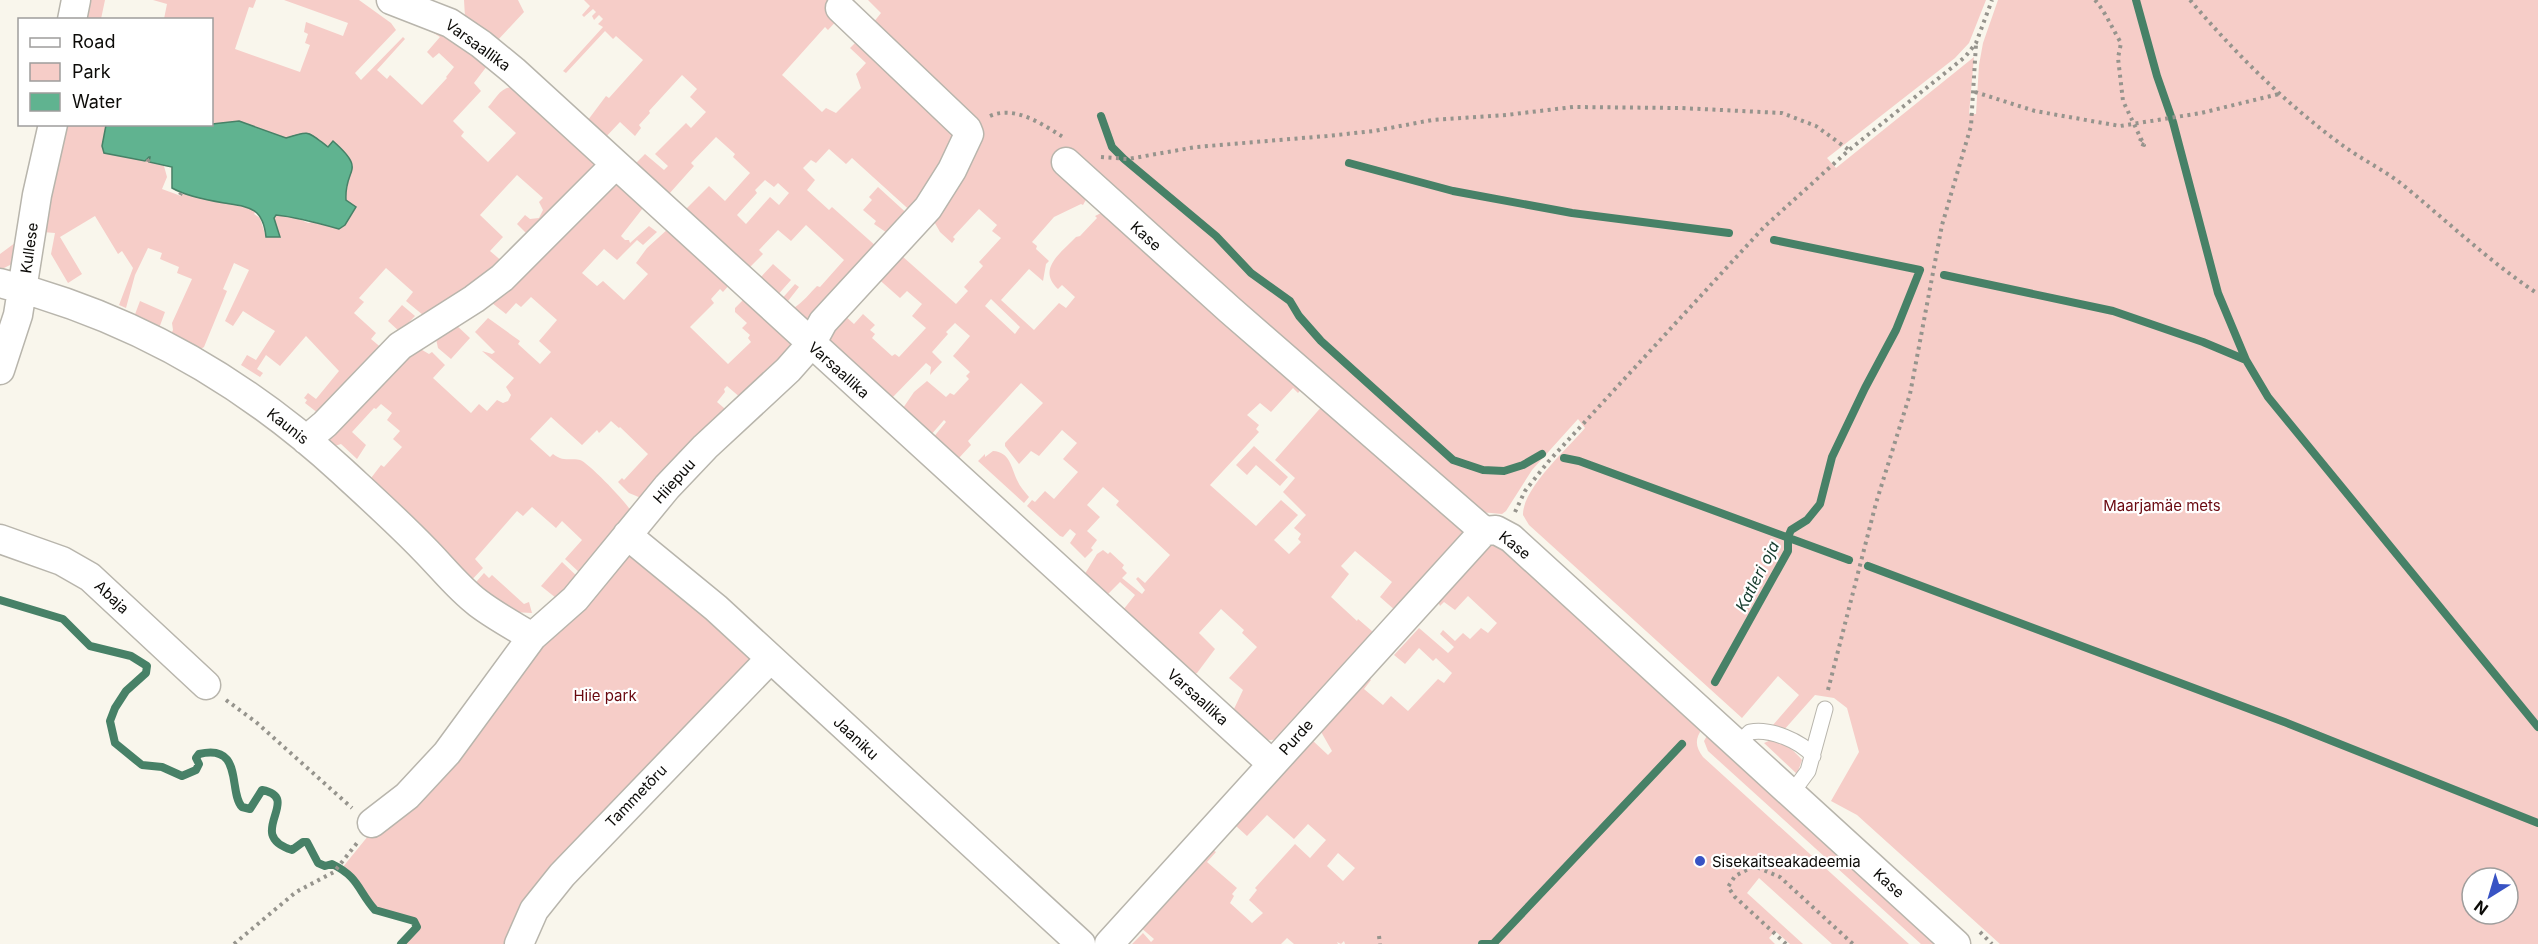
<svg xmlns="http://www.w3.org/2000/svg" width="2538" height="944" font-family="Inter,sans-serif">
<rect width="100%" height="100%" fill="#f9f6ec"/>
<path fill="#f6cdc8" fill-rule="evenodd" d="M83,0H105L101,19L79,20Z
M153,0H256L253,8L249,7L235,49L300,72L310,45L305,43L308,34L304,32L306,22L343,36L348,23L284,0H359L391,23L396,30L355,73L361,80L403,37L405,39L377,70L387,79L390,75L422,105L447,78L446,77L454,67L439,53L433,58L427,52L440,37L432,32L438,29L487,66L474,83L481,91L453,121L464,132L461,136L488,162L516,133L488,107C495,100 500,87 513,87L597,164L533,240L517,224L525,215L530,219L539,218L543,210L539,202L543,198L517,175L480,215L503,237L490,251L504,263L429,320L406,301L413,292L386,268L359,298L364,302L354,313L376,333L371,339L384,350L323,417L305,403L307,400L304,398L308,393L316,399L339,371L306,336L280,366L266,355L257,369L263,373L260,377L241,365L247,355L256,360L275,331L243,311L233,326L225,321L249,270L234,263L223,289L227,291L204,347L199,350L169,338L173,330L172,323L192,279L177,273L179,267L160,259L162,253L148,248L135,275L126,308L119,305L133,268L122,251L118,254L95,216L60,237L82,274L68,283L51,254L55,233L42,232L61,125H119L145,155L172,161L178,192L172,188L171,167L164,166L167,177L162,189L181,196L184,192L229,194L256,211L254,214L260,218L266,237H279L274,218L276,215H290L308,223L313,222L346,204C342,170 365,173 333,141L328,147L212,124V20L164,19L167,4Z
M464,0H518L524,12L497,41L465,17Z
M584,0H828L826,2L841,16L828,30L825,27L782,75L822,112L826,108L836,113L861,88L856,74L866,63L850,48L859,39L960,133L915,215L852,158L846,164L829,149L816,163L811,160L803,168L815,180L807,190L829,210L832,207L877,247L810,322L779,302L795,284L799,287L788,301L794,308C803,302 810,293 817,286L820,287L844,260L806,225L791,241L778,230L759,250L763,254L748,269L682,213L709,186L725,201L750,173L733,157L735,154L716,137L691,163L694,166L669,194L631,168L645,154L664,170L668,166L655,154L686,123L691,128L706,112L690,97L697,89L682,75L649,111L650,113L639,125L641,128L635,136L620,122L603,140L588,120L606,96L609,98L643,60L616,36L613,39L605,31L566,73L563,71L603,27L598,24L603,19L599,15L594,20L592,16L596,12L593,9L584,17L582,15L590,6ZM765,180L774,187L778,183L789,193L779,205L770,197L746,224L737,215L757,193L755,190Z
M868,0H1986L1969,43L1955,58L1827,158L1836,168L1974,57L1969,114H1976L1979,65L1983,43L1998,0H2538V944H2000L1857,815L1831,801L1859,752L1847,708L1834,698L1815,695L1783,731L1773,725L1799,695L1778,676L1742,718L1529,525L1523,515C1522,489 1569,447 1585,428L1578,419L1532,470L1506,511L1502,514L1480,512L1088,196L1083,205L1081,204L1054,217L1032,242L1037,246L1036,249L1049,261L1046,264L1043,281L1029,269L1001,300L1034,330L1059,303L1066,308L1075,297L1062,285L1058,289C1036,269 1062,252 1076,237L1080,236L1097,218L1095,216L1105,211L1307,383L1298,393L1293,388L1271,412L1260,403L1247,415L1259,425L1256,429L1259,432L1210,485L1256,526L1281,500L1298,515L1274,540L1289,554L1301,542L1298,539L1301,534L1294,528L1306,515L1283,492L1295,478L1275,460L1323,405L1461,522L1465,535L1396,611L1380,597L1392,582L1355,551L1341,566L1349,574L1331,597L1357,621L1358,619L1373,632L1277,739C1258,745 1245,724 1233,711L1243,690L1229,678L1257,647L1242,633L1244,630L1221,609L1199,633L1215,649L1197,673L1193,675L1123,610L1135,595L1120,582L1106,596L1083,577L1097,554L1103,550L1108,554L1110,552L1124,565L1122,568L1127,573L1122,578L1142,594L1145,590L1136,579L1138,577L1145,583L1170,555L1116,505L1119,501L1103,487L1087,505L1100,517L1087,531L1097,540L1091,548L1093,550L1085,558L1070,543L1076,534L1070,529L1063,537L1060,536L1027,506L1032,500L1035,502L1045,491L1054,499L1078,472L1063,459L1077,443L1062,430L1039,456L1031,451L1019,464L1005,446V443L1043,403L1021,383L968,441L971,445L958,459L932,439L946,422L944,420L930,436L901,411L914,392L927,381L946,397L950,393L954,395L969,379L966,376L970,372L953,356L970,336L955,323L946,332L948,334L932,352L942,362L930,375L931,367L926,363L891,399L827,343L844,315L854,324L863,314L875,325L870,330L875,334L872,338L892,356L895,354L899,357L926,328L912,316L922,304L907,291L900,298L875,276L902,256L956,304L968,291L964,287L983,266L979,262L1001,238L992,231L997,225L979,209L953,237L955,239L952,243L940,232L932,218L974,145L873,23L881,13ZM991,299L1020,327L1015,334L985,306ZM2472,878H2508V914H2472Z
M615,181L643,208L621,236L625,240H629L630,243L649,226L657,232L643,245L637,240L617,260L604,249L582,273L597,286L603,281L624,300L648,274L636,263L647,248L669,228L730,284L723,292L720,289L711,299L714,303L690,327L728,364L751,342L748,338L750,335L742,328L747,323L735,312V308L745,298L794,344L742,399L727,386L724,389L725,392L717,402L731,414L641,498L629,493L618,482L622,478L624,480L648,454L620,427L619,428L611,421L599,433L597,430L582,445L551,417L530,439L550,457L553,454C563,462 569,458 580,460C589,463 629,505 633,514L582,575L565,559L582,540L562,521L556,528L532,507L523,516L517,511L475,559L483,568L467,585L368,482L381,465L384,467L402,447L393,439L400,431L387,420L392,413L381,404L376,409L374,408L352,432L366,445L357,459L341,444L335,446L327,440L417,347L429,354L432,352L445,365L433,378L471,413L479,404L487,411L497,400L503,403L508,401L511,395L506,387L514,378L482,351L492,354L495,352L475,332L488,318L520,341L518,344L540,364L551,352L539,341L557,320L531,297L521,307L516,303L506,314L492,303Z
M878,187L912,218L890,235L874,224L876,221L863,210L872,200L869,197Z
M19,240L12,264L0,270V254Z
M773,264L791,280L775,298L760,278Z
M140,301L165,312L158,331L134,317Z
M402,305L415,316L400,332L388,321Z
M455,324L470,338L451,359L438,348L436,339Z
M1254,446L1288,477L1280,486L1256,465L1247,475L1236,465Z
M993,451C1010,452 1011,467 1017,480C1020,487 1025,492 1029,497L1024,503L978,461L985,454V457Z
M1491,544L1502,547L1702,729C1695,739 1695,746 1703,757L1909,944H1832L1759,878L1747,893L1803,944H1790L1775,931L1769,938L1775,944H1345L1344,941L1341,944L1337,942L1338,944H1294L1287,938L1281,944H1132L1143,933L1151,942L1154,939L1140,927L1211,849L1216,852L1207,862L1237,888L1232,894L1234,896L1230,903L1252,923L1263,913L1249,900L1257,890L1255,888L1295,844L1310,858L1326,840L1308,824L1294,839L1267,815L1247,836L1236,826L1311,739L1328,755L1332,751L1320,730L1367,677L1371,680L1364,689L1383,705L1391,696L1408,711L1438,679L1444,683L1452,673L1436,658L1433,661L1419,648L1405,664L1394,655L1419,628L1448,653L1454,647L1440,634L1443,630L1455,641L1463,633L1470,639L1481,628L1488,633L1497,623L1468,596L1455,610L1444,602L1440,606L1437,599ZM1338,853L1355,868L1343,881L1327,866Z
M628,554L636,555L752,658L508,944H401L416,927L414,921L375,910L355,880L342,868C431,758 528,655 628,554Z
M562,562L580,579L556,598L541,586Z
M484,573L489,578L492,575L524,604L529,602L532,613L513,612L470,589Z
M1708,734L1938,944H1921L1708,751L1704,741Z
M1771,740C1785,743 1793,749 1802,760L1797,774L1764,743Z"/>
<path fill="#60b390" stroke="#478167" stroke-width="1.5" d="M239,121L286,138C310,130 307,131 328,147L333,141C368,172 344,167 346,200L356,207L345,225L339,229C318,223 297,217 276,215L274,218L280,237H266C263,207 249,207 224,203C206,200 186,196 172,188V167L149,162L150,157H149L145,161L104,153L102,146L106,125L212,124Z"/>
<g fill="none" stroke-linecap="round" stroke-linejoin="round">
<path stroke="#478167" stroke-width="8" d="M2136,0L2157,76L2173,122L2218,293L2246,360
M1101,116L1112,147L1124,159L1216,236L1251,273L1290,301L1299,316L1321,341L1453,460L1483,470L1504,471L1523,465L1542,454
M1349,163L1453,191L1572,213L1729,233
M1944,275L2113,311L2203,342L2246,360L2268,397L2538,727
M1564,458L1579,461L1849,560
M1868,566L2287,723L2538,823
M0,600L63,619L90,646L131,656L147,666L146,673L126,691L115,708L110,721L115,743L142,765L162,767L182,776L196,770L199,764L196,758L199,754C244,743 228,792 242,807L250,809L262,790C304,798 243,835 292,850L303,842H307L318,863L325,866L332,864C359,877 358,891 375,910L414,921L417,927L401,944
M1715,682L1788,551V537L1791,530L1807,520L1820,504L1832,457L1865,388L1896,330L1920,270L1774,240
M1482,944H1493L1682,744"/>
<g stroke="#b8b5ac" stroke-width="17">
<path id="service" d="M1737,745L1750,732C1770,728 1801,741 1813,756
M1791,794L1808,771L1825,709"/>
</g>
<g stroke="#b8b5ac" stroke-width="31">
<path id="minor" d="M391,0L450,23L481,44L514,71L1272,764
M72,20L76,0
M1066,162L1230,310L1484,531L1496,530L1511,538L1956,944
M0,283C129,315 244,381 342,471C369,496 398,522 424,549C442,567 458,588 478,603C495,616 514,626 532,637
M0,370L18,315L37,195L53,124
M306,440L325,424L400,346L474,299L502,278L615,165
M627,535L716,608L1081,944
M0,539L62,561L90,577L206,685
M372,823L407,796L447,753L532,637L575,599L667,487L705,447L788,370L811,344L823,322L928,208L952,170L969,134L967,129L840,8
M519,944L534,910L562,875L770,659
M1109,944L1484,531"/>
</g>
<path stroke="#96948d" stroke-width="4" stroke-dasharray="3 4.5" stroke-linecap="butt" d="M2095,0C2106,13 2112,28 2121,43L2118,58L2123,101L2144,145L2139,143L2141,139
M2190,0C2235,53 2285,103 2342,145C2361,159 2384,170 2403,185C2448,222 2490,262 2538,294
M1975,92L2035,111L2120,126L2201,113L2279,94
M990,116C1015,105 1042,124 1063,137
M1101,157L1128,159L1196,147L1327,136L1374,131L1432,120L1506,115L1573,107L1680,108L1782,113L1816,126L1849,150
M148,162L149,157
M180,195L181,193
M1515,512L1525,491L1548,462L1764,227L1849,150L1965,57L1976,43L1992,0
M1828,690L1876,503L1910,394L1942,225L1971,126L1976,44
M226,700L256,722L352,808
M1980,932L1992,944
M1379,936L1380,944
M234,944L296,892L334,872L357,843
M1786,944L1735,897L1728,887L1735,876L1754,866L1780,877L1853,944"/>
<use href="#service" stroke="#fff" stroke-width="15"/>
<use href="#minor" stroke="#fff" stroke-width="28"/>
</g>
<circle fill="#3853c4" stroke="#fff" stroke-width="2" cx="1700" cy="861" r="6"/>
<g text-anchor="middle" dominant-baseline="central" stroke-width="4.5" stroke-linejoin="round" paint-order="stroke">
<g font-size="15" fill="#0c0b08" stroke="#fff">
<text transform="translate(478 45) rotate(36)">Varsaallika</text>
<text transform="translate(1146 236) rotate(42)">Kase</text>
<text transform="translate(29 248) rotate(-82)">Kullese</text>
<text transform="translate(839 370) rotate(42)">Varsaallika</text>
<text transform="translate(288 426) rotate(38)">Kaunis</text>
<text transform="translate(674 481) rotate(-48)">Hiiepuu</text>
<text transform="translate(1515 545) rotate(38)">Kase</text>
<text transform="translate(112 597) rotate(43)">Abaja</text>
<text transform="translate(1198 697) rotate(42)">Varsaallika</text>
<text transform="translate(1296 737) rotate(-48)">Purde</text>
<text transform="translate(856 738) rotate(43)">Jaaniku</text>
<text transform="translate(636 796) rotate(-46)">Tammetõru</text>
<text transform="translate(1889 883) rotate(42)">Kase</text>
</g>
<g font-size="15" fill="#69080f" stroke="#fff">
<text x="2162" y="505">Maarjamäe mets</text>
<text x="605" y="695">Hiie park</text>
</g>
<g font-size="15" fill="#0c0b08" stroke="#fff" text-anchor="start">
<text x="1712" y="861">Sisekaitseakadeemia</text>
</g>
<g font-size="16" font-style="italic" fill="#153b2c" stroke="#fff">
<text transform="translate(1757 576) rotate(-63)">Katleri oja</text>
</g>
</g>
<rect x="18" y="18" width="195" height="108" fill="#ffffff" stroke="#9e9d9c" stroke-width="1.5"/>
<rect x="30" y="38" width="30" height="9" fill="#ffffff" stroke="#9e9d9c" stroke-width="1.5"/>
<text x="72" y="48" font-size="18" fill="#0c0b08">Road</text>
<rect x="30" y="63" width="30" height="18" fill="#f6cdc8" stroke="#9e9d9c" stroke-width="1.5"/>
<text x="72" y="78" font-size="18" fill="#0c0b08">Park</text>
<rect x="30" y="93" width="30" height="18" fill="#60b390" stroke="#9e9d9c" stroke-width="1.5"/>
<text x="72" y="108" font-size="18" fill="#0c0b08">Water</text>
<g transform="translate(2490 896) rotate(217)"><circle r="28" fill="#ffffff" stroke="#9e9d9c" stroke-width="1.5"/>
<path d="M0-4.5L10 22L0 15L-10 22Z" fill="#3853c4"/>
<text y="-9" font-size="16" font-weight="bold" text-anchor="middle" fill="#0c0b08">N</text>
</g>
</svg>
